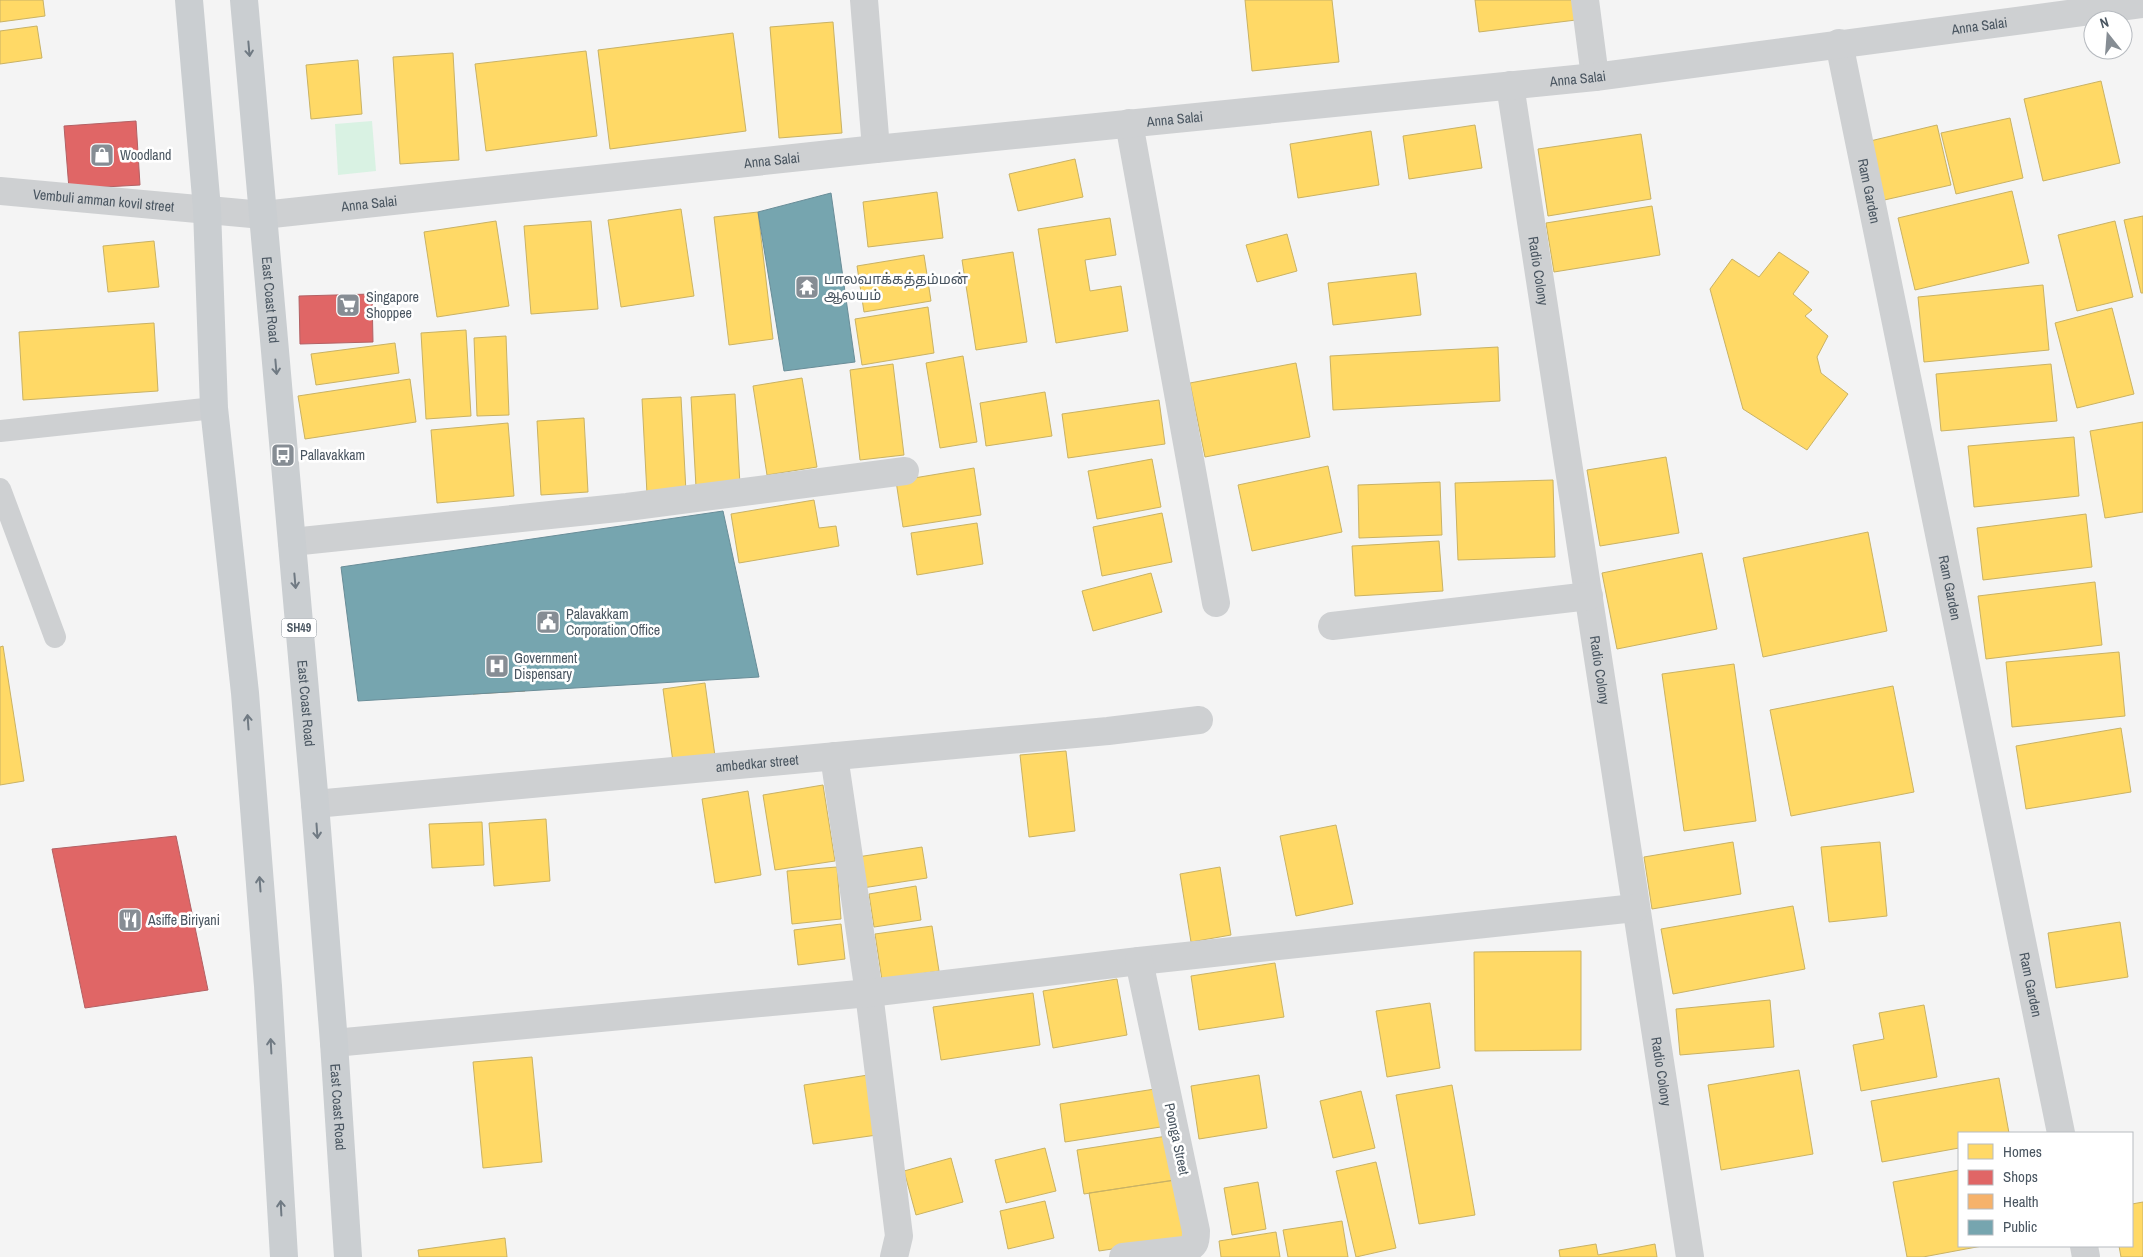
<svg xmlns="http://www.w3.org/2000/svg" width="2143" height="1257" font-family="'Archivo Narrow','Noto Sans Tamil',sans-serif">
<rect width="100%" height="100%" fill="#f4f4f4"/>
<path fill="#d9f2e3" d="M372,121L376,171L338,175L335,124Z"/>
<path fill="#ffd966" stroke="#c9b264" d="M0,0H43L45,16L0,22Z
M1245,0H1332L1339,62L1252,71Z
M1475,0H1574L1576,20L1479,32Z
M833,22L842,133L779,138L770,27Z
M37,26L42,58L0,64V31Z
M733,33L746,131L610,149L598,50Z
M586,51L597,136L486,151L475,64Z
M453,53L459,160L400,164L393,57Z
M358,60L362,114L311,119L306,65Z
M2101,81L2120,163L2043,181L2024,99Z
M2010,118L2023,178L1956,194L1941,133Z
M1475,125L1482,168L1409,179L1403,136Z
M1937,125L1951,185L1880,201L1866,142Z
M1371,131L1379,185L1298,198L1290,144Z
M1641,134L1651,199L1548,216L1538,149Z
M1075,159L1083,197L1018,211L1009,174Z
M2012,191L2029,263L1915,290L1898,218Z
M937,192L943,238L868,247L863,202Z
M1652,206L1660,255L1554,272L1546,223Z
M681,209L694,296L621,307L608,220Z
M758,212L773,339L729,345L714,217Z
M2143,216V293H2141L2124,220Z
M1110,218L1116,255L1085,260L1090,291L1121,286L1128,331L1056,343L1038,229Z
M496,221L509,306L437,317L424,232Z
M591,221L598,309L531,314L524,226Z
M2115,221L2133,297L2077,311L2058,235Z
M1287,234L1297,271L1257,282L1246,245Z
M154,241L159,287L108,292L103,246Z
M1013,252L1027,342L976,350L962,260Z
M1779,252L1809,272L1793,294L1812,310L1805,316L1828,336L1817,357L1821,373L1848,394L1807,450L1743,409L1710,289L1732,259L1759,277Z
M924,255L931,301L864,312L857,266Z
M1416,273L1421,315L1333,325L1328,283Z
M2043,285L2049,350L1924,362L1918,297Z
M928,307L934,353L862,365L855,319Z
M2112,308L2134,394L2077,408L2055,323Z
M154,323L158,391L23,400L19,332Z
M466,330L471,416L426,419L421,333Z
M506,336L509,415L477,416L474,338Z
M395,343L399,373L316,385L311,354Z
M1498,347L1500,401L1333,410L1330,356Z
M963,356L977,442L940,448L926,363Z
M1296,363L1310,437L1205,457L1190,383Z
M893,364L904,455L860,460L850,370Z
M2051,364L2057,421L1941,431L1936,374Z
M802,378L817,467L767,475L753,386Z
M410,379L416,422L305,439L298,396Z
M1045,392L1052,436L986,446L980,403Z
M735,394L740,485L696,487L691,397Z
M681,397L686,492L647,494L642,399Z
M1159,400L1165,444L1068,458L1062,414Z
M584,418L588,492L541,495L537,421Z
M2143,422V512L2105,518L2090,431Z
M508,423L514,496L437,503L431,430Z
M2074,437L2079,496L1974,507L1968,446Z
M1666,457L1679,533L1600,546L1587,470Z
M1152,459L1161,507L1097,519L1088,471Z
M1328,466L1342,532L1252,551L1238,485Z
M974,468L981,515L903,527L896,481Z
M1553,480L1555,557L1458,560L1455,483Z
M1440,482L1442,535L1359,538L1358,485Z
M814,500L819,528L836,526L839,546L739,563L731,514Z
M1162,513L1172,562L1102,576L1093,527Z
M2086,514L2092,567L1983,580L1977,528Z
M977,523L983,564L917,575L911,533Z
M1868,532L1887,631L1763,657L1743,558Z
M1439,541L1443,591L1355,596L1352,546Z
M1702,553L1717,629L1617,649L1602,573Z
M1151,573L1162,612L1093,631L1082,591Z
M2095,582L2102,645L1986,659L1978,596Z
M3,646L24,781L0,785V647Z
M2119,652L2125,716L2012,727L2006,662Z
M1734,664L1756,821L1684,831L1662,674Z
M705,683L715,756L673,762L663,689Z
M1893,686L1914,792L1791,816L1770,710Z
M2121,728L2131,792L2026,809L2016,746Z
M1066,751L1075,831L1029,837L1020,755Z
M823,785L835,861L775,870L763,795Z
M748,791L761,875L715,883L702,799Z
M546,819L550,881L494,886L489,823Z
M482,822L484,865L432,868L429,824Z
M1336,825L1353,904L1296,916L1280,836Z
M1733,842L1741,894L1652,909L1644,857Z
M1880,842L1887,916L1829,922L1821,847Z
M922,847L927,878L856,889L851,858Z
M837,867L841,919L792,924L787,871Z
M1220,867L1231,935L1191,942L1180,874Z
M916,886L921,920L874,927L869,894Z
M1793,906L1805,969L1673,994L1661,929Z
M2120,922L2128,977L2056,988L2048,933Z
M841,924L845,959L798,965L794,930Z
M932,926L939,971L882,980L875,934Z
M1581,951V1050L1475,1051L1474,952Z
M1275,963L1284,1017L1199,1030L1191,976Z
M1117,979L1127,1035L1053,1048L1043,991Z
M1033,993L1040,1045L941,1060L933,1007Z
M1770,1000L1774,1047L1680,1055L1676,1009Z
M1430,1003L1440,1068L1387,1077L1376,1011Z
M1924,1005L1937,1077L1861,1091L1853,1045L1884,1039L1879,1013Z
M532,1057L542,1162L483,1168L473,1062Z
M1799,1070L1813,1154L1721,1170L1708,1085Z
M868,1075L877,1135L813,1144L804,1085Z
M1259,1075L1267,1128L1199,1139L1191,1086Z
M1999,1078L2009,1133H1959V1148L1882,1162L1871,1101Z
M1452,1085L1475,1215L1419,1224L1396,1095Z
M1161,1088L1167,1126L1065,1142L1060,1104Z
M1361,1091L1375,1148L1333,1158L1320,1101Z
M1167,1136L1174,1180L1084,1194L1077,1150Z
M1045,1148L1056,1191L1006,1203L995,1160Z
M951,1158L963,1202L916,1215L904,1171Z
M1376,1162L1396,1248L1356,1257L1336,1171Z
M1959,1170V1246H1982L1923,1257H1907L1893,1182Z
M1176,1180L1185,1238L1099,1251L1089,1193Z
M1258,1182L1266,1229L1232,1235L1224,1188Z
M1045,1201L1054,1238L1008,1249L1000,1211Z
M2143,1202V1257H2121L2119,1246H2132V1204Z
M1342,1221L1348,1257H1288L1283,1230Z
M1276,1232L1280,1257H1221L1219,1241Z
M505,1238L507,1257H419L418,1250Z
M1596,1244L1598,1255L1655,1244L1657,1257H1560L1559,1250Z"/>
<path fill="#e06666" stroke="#b36164" d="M136,121L140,185L69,189L64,126Z
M372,294L373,342L300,344L299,296Z
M176,836L208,990L85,1008L52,849Z"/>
<path fill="#f6b26b" stroke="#c29668" d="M524,632L525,691L473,694L467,640Z"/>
<path fill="#76a5af" stroke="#698d98" d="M831,193L855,362L784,371L758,212Z
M723,511L759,677L358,701L341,567Z"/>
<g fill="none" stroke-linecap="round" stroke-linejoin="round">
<path stroke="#ced0d2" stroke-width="22" d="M0,431L214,408
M0,489L55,637"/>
<g stroke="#ced0d2" stroke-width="28">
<path d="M864,0L876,149"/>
<path d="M1585,0L1595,77"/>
<path id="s1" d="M1839,43L2061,1133"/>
<path id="s2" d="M1510,85L1690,1257"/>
<path d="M1129,123L1216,603"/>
<path id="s3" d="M0,191L263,215L876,149L1595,77L2143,4"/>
<path d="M292,542L627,507L905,471"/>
<path d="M1332,626L1589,596"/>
<path d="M834,756L869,993L899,1236L894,1257"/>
<path id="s4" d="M315,804L1108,731L1199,720"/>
<path d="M334,1043L869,993L1139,961L1635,908"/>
<path d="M2084,1246L2086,1257"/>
<path d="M1123,1257L1184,1250C1195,1246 1196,1243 1196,1231L1139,961"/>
</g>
<g stroke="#caced1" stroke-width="28">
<path d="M189,0L207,209L214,408L245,693L268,986L284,1257"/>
<path id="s5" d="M244,0L315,804L334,1043L348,1257"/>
</g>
</g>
<defs><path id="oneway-shaft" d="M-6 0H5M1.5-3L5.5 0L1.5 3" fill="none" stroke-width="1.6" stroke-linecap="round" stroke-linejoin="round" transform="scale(1.25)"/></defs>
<g stroke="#707a83">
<use href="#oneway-shaft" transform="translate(249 49) rotate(85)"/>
<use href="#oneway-shaft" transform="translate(276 367) rotate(85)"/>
<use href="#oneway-shaft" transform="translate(295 581) rotate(85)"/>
<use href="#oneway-shaft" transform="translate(248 722) rotate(-94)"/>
<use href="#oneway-shaft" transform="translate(317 831) rotate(86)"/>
<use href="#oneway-shaft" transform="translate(260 884) rotate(-94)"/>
<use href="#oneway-shaft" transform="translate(271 1046) rotate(-93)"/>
<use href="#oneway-shaft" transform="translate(281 1208) rotate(-93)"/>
</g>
<defs>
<g id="shop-square" transform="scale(1.25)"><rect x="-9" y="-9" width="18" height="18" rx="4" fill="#868d94" stroke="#fff"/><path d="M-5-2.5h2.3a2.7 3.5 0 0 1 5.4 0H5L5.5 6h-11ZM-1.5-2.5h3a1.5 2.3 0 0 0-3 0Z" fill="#fff"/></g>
<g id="temple-square" transform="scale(1.25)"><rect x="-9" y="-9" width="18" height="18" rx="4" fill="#868d94" stroke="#fff"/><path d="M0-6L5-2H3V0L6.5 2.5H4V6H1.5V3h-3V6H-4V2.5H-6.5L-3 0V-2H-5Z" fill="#fff"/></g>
<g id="supermarket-square" transform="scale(1.25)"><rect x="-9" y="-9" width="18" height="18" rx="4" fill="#868d94" stroke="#fff"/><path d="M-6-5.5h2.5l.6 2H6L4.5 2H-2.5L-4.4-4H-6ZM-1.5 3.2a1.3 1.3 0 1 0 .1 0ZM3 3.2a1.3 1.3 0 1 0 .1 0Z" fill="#fff"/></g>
<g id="bus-square" transform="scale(1.25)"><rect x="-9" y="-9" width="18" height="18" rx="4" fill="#868d94" stroke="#fff"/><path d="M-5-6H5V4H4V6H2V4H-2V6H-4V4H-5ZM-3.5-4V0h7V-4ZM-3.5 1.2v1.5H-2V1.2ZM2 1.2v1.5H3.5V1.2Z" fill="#fff"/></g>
<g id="civic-square" transform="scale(1.25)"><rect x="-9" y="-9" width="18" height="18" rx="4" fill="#868d94" stroke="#fff"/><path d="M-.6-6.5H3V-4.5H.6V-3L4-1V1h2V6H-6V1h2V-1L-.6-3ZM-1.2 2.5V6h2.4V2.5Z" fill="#fff"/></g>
<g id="hospital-square" transform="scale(1.25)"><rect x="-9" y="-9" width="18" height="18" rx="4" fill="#868d94" stroke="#fff"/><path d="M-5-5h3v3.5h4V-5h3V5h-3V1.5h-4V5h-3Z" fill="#fff"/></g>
<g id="restaurant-square" transform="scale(1.25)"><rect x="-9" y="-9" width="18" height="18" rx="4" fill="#868d94" stroke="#fff"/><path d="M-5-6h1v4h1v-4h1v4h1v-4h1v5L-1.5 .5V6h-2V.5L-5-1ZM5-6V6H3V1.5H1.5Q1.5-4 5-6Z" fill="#fff"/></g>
</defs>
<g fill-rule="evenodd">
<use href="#shop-square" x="102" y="155"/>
<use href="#temple-square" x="807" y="287"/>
<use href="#supermarket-square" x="348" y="305"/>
<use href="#bus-square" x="283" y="455"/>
<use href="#civic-square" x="548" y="622"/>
<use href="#hospital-square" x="497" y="666"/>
<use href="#restaurant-square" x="130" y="920"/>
</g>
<g text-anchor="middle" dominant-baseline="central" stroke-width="5" stroke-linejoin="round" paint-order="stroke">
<rect fill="#fff" stroke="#808990" stroke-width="1" x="281.5" y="618.5" width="35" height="19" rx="4"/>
<g font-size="12" font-weight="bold" fill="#4a5661">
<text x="299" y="628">SH49</text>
</g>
<g font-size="14" fill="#4a5661" stroke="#fff">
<text stroke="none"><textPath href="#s3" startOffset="1991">Anna Salai</textPath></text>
<text stroke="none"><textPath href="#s3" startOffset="1586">Anna Salai</textPath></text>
<text stroke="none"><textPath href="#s3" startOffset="1181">Anna Salai</textPath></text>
<text stroke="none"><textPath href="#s3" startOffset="776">Anna Salai</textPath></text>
<text stroke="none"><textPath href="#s1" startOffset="151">Ram Garden</textPath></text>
<text stroke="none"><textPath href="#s3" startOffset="104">Vembuli amman kovil street</textPath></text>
<text stroke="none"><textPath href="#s3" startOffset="371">Anna Salai</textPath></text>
<text stroke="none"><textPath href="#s2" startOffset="188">Radio Colony</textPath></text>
<text stroke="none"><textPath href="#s5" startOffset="301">East Coast Road</textPath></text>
<text stroke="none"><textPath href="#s1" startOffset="556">Ram Garden</textPath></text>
<text stroke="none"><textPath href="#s2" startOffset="592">Radio Colony</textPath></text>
<text stroke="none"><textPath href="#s5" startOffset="706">East Coast Road</textPath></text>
<text stroke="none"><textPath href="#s4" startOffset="444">ambedkar street</textPath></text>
<text stroke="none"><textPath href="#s1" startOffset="961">Ram Garden</textPath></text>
<text stroke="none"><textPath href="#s2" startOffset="998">Radio Colony</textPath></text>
<text stroke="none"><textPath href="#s5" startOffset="1111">East Coast Road</textPath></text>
<text transform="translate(1177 1139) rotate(78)">Poonga Street</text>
</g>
<g font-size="14" fill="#4a5661" stroke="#fff" text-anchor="start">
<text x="120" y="155">Woodland</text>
<text x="824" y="279">பாலவாக்கத்தம்மன்<tspan x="824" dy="16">ஆலயம்</tspan></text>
<text x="366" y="297">Singapore<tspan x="366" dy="16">Shoppee</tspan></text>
<text x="300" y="455">Pallavakkam</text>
<text x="566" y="614">Palavakkam<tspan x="566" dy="16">Corporation Office</tspan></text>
<text x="514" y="658">Government<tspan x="514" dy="16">Dispensary</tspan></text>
<text x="148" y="920">Asiffe Biriyani</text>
</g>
</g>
<rect x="1958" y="1132" width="175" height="115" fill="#ffffff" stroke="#b7bbc0"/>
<rect x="1968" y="1144" width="25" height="15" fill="#ffd966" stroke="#b7bbc0"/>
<text x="2003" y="1157" font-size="15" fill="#4a5661">Homes</text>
<rect x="1968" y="1170" width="25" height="15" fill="#e06666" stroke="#b7bbc0"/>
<text x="2003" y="1182" font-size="15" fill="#4a5661">Shops</text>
<rect x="1968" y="1194" width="25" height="15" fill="#f6b26b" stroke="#b7bbc0"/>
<text x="2003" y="1207" font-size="15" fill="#4a5661">Health</text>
<rect x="1968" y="1220" width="25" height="15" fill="#76a5af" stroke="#b7bbc0"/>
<text x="2003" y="1232" font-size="15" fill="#4a5661">Public</text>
<g transform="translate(2108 35) rotate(343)"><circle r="24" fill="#ffffff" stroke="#b7bbc0"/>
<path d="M0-4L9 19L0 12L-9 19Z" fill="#868d94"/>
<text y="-8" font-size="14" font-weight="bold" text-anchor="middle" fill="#4a5661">N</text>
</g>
</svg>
